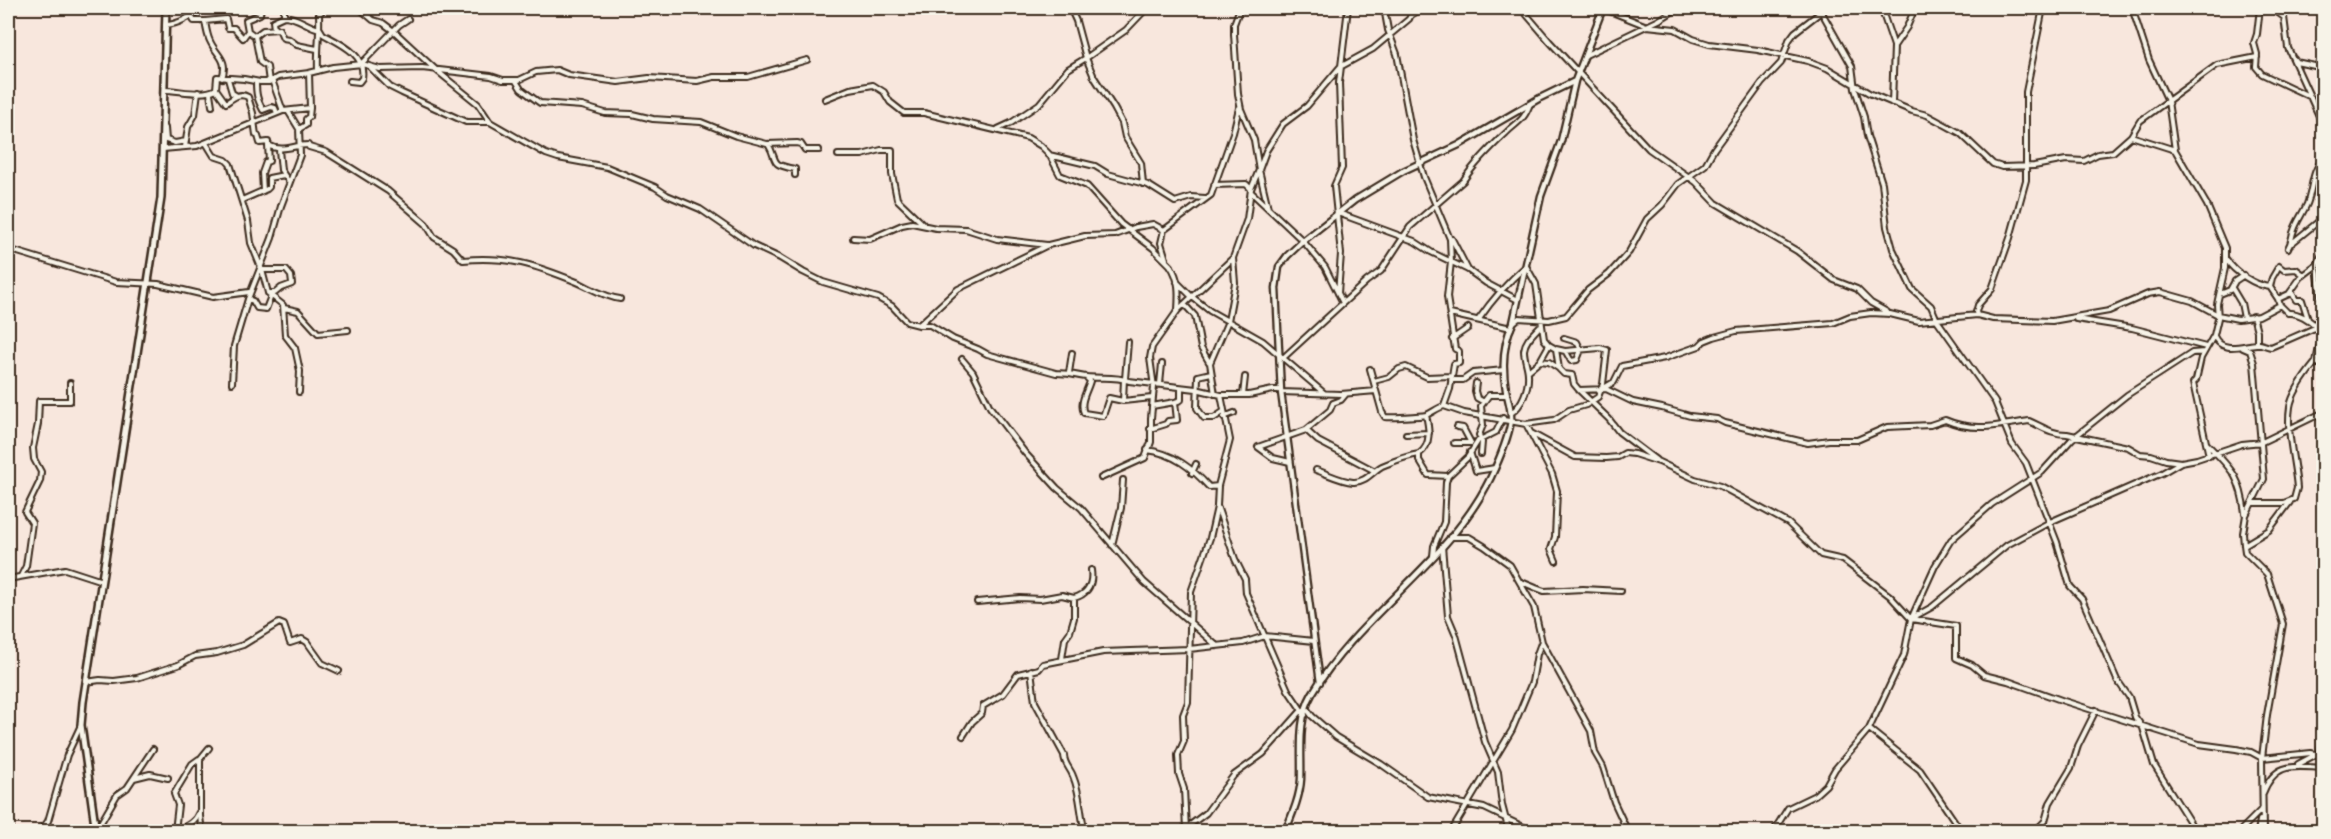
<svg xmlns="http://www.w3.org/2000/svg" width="2331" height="839" font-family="Sriracha,sans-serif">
<rect width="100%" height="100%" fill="#f8e7dd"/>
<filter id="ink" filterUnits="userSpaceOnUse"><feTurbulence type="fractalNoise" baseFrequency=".0167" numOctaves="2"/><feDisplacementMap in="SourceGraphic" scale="12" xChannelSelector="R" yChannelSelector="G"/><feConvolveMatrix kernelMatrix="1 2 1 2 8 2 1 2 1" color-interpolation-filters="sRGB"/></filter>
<g filter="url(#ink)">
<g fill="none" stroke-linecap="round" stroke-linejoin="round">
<g stroke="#3b2a1e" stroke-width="8">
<path id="minor" d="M261,8L260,14L246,20L248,31L255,36L260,62L267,67L269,82
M359,8L373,20L383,23L395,32L436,70L478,104L490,122L546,154L558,158L607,167L655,187L667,195L700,209L754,246L780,258L803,272L823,282L878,298L892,306L907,322L919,325H930L953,339L978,349L987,354L1056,373C1066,373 1072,374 1080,376C1097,380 1113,375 1129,381L1196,389L1221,395H1249L1273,390H1280
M1521,8L1550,42L1649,149L1696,182L1716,203L1797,251L1834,280L1857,289L1871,303L1887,312
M1602,8L1647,26L1675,29L1693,39L1709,44L1758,50L1808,61L1827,68L1869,93L1912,111L1927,115L1960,133L1993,164L2002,167L2034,166L2066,160L2084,161L2098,154L2113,152L2131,136L2140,121L2217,65L2257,57
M1817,8L1821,11L1852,66L1855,89L1864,117L1867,136L1882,183L1887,227L1893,249L1912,289L1931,306L1937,320L1995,402L2012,444L2026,463L2057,542L2070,586L2082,599L2117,680L2129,697L2135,717L2143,728L2154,765L2196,832
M1881,8L1894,46
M2132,8L2149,60L2168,101L2175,150L2207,205L2225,248V268L2217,304L2218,318L2214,335L2201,358L2196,380L2193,383L2209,456
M2260,8L2257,34L2254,43L2257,54L2256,67L2262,74L2311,97
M2271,8L2284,17L2288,48L2324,127
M190,14L194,21H205C206,27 207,35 210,41C216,55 229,59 222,78
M1411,15L1423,8
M284,16C299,17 306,26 320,29L323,34C341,44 366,54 362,78L359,82L350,81
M205,21L226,19L228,28H234L243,38L248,31
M165,25C177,25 193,16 202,8
M274,29L273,21L284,16V8
M255,36L263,30L279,29L283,38L289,39L297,45L317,49
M1586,55L1659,20L1678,8
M2294,59L2296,62L2324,68
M362,63L399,25L408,19
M371,68L390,87L402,93L466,122H490
M318,71C317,52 320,33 319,14L325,8
M228,79L232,93L237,96
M516,81L521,89L540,103L582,106L605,113L632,114L653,119L701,122L736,136L767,144L797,143L801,144L805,150H819
M256,82C256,94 257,99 263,110L271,107L275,108L277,113
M164,90C180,90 202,97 216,89
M210,93L212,106
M825,99L850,89L873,85L884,92L890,102L904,113H924L1028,138L1041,146L1049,154L1060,175L1087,186L1121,224L1153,248L1171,266
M1892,103L1894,46L1907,27L1915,8
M165,128L166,140L175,143L186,141
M299,129L306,125V119L309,117L310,108
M998,129L1011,123L1039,104L1068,69L1086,58L1076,21L1070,8
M2131,136L2175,150
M206,143L214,156L226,160L230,164L248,221L251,243L262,270L268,293L283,305L285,335L295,348L300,371L299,392
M768,144C779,162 768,164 795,169V175
M185,147L188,127L195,115L198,92
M163,149L197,146L283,111L310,108L309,73
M279,150L281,170L289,182
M838,155H862L881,150H892V174L897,199L923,224
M1049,155L1095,166L1108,174L1148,185L1175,202L1191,197L1205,198
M1143,184L1141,163L1125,137L1122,123L1114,108L1094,77L1086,58L1126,30L1146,9L1151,8
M1214,185L1246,184L1251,189
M263,191L262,173L266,162L269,161L268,146
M1251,192L1303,241L1325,267L1343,303
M242,200L267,189L269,187V178L284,175
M1268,208L1259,170L1266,151L1283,124L1307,106L1340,67L1373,49L1409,19L1414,8
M1338,213L1414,241L1431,252L1468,270L1486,283L1518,300
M853,238L870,239L902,225L912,223L936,228L966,229L997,239L1047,245
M1452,239L1468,270
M2292,243L2324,217
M2288,248C2292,242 2291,237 2294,230C2297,221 2303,213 2307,204C2313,189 2311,171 2324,158
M8,249L116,282L158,284L213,297L249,292
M1166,259L1161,243L1164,230L1211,195L1233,133L1239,108
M2227,260C2234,272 2256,286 2270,287
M1170,265C1180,279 1179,294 1178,310
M2317,266L2324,322
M262,270H286L291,276L292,284L281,288L275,293H268
M1177,282L1191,296L1210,311L1263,341L1324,393
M2232,288L2241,303L2244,318
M1338,293L1341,254L1334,186L1342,168L1339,83L1348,8
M2220,294L2230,290L2235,281L2244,275
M2290,294L2292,293L2296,300H2302L2308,319
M248,299L253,301L257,308L266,309L271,296
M620,299C604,297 591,288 577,282C535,265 509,256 463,260L453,249L434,237L426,224L388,191L326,152L309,147L308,145C293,145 283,153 268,145V142L260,143L258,136L256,135L253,113L248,97C239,92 233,98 226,103L216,89L217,77L244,79L260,82H269L278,77L309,73L333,67L362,64L380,69L422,68L491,76L503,80H519L536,72L557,70L569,75L618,82L649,78L697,81L714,77H748L807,60
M2278,299L2270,287L2272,278L2279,266L2284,270L2296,269L2304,275
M1184,304L1195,316L1201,348L1209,362
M2280,305L2288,313C2298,312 2310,320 2317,327L2324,324
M284,308L298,311L318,333L348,330
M1450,314L1511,328
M1977,315L1976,312L1978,305L1992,289L2010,238L2026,180V92L2043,8
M2253,316L2257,331V344
M1479,319C1492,300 1509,281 1526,266L1536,284L1544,339L1549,345L1556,349L1559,369L1564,374L1572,375L1574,384L1579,390L1609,419L1619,432L1656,460
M2076,319L2132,328L2206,347
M1514,322L1519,318L1549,320L1566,316L1588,290L1609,274L1629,252L1647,219L1662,205L1678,184L1705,165L1714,149L1762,83L1781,63L1789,40L1795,32L1826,8
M919,325L958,289L1048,245L1085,236L1115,235L1136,227L1153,224L1164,230
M2214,336C2222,354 2242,345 2256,344C2261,343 2265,346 2271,347L2317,327
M1564,338L1577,342L1581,350L1577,360L1571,361L1566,352
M1452,339L1468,328
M2243,348L2250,351L2254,363L2264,479L2246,515L2243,533L2244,545L2245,552L2267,574L2283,624L2267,715L2262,758L2263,832
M1283,358L1367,281L1381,271L1410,227L1463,181C1474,164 1491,147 1506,133C1518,121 1523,122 1530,104
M962,359L973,372L990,407L1025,453L1057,488L1081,508L1144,582L1217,646
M1540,361L1549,362L1558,368
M2316,362L2319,347L2324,342
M1370,369L1382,412L1385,417C1390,418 1421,416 1426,415C1432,413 1437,408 1444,406L1450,389L1454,364L1459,363V351L1455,349L1447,297L1451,262L1450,239L1424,177L1413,140L1397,54L1388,30L1384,8
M1528,371L1540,361L1549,345
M1069,373L1072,353
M1211,373L1198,376L1197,408L1204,418H1214L1223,412
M1086,377L1090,381C1087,392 1079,402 1084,413L1103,416L1109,398L1123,401L1152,398
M1125,379L1128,342
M1451,380H1463L1473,373L1504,370
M1374,381L1389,377L1399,369L1406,367L1427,377L1451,376
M232,383L234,346L248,299L272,238L281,206L300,155L299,129L288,111H283L272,80
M1476,383L1475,391L1477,398L1484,402
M1160,384L1162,364
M1602,389L1614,382L1622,366L1665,358L1699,346L1704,341L1714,337L1736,331L1833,323L1850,316L1871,313L1890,314L1919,321L1977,315L1993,319L2052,321L2109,311L2148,294L2160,292L2192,301L2218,315L2238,319L2259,316L2280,305L2278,299L2289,294L2301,277L2317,265L2324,250
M1579,390L1606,389L1633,402L1662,408L1690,416L1717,419L1725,423L1808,443L1829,440H1857L1887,427L1930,425L1945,420C1975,433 1999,425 2029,421C2043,427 2051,434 2067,434L2128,447L2140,454L2151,455L2166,460L2181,462L2197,459L2242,444L2262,442L2324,412
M1281,392L1341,394L1376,391
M1215,394L1210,363L1228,321L1235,283L1233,258L1247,219L1251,189L1259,170L1254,140L1241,109L1238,94L1234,34V24L1240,8
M1221,395L1230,440L1218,486L1217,506L1235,559L1245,579L1246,593L1288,690L1305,715
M1243,395L1245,377
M1123,401L1124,379
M1152,406L1175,402
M1444,406L1464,413L1526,424L1554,420L1569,410L1586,405L1598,397L1603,384L1607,350L1600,348L1565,351L1556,349
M1511,413C1522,406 1529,388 1528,374C1528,367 1524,359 1524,350C1525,340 1534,333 1540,326
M1426,415C1429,428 1432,445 1419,454V460L1428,475L1448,476L1446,482L1444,522L1434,546L1433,556
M1224,417L1234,413
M1526,424L1552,474L1557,491L1555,537L1551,549L1556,561
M1457,427L1463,428L1471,443
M1150,429L1166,424L1168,421L1177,420L1175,402L1181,400V388
M1306,430L1318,441L1375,471
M1531,433L1575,457L1606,458L1618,457L1625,453L1634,454L1659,462L1695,479L1720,486L1788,523L1821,555L1843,560L1890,596L1911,619L1956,626V658L1972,665L1984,675L2008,681L2064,701L2199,744L2236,749L2251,752L2262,758L2311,753L2320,755
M1406,434L1429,433
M1454,443H1471
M2207,444C2232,470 2240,475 2245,513
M1147,450C1173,453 1192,468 1209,487L1218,486
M1470,452L1476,471L1495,468
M1481,454L1482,442L1479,435L1483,425L1481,406L1489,395H1507
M1290,462L1273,458L1258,447L1306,430L1330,410L1333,403L1341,400L1346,394
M1316,470C1328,474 1341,481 1353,482C1365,483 1373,471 1382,466C1394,461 1406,456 1419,454
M1192,473L1196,464
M1448,476L1468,457L1478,441L1496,432L1503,418
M1101,478L1145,458L1151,442V418L1154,387L1150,358L1152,347L1178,310L1233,258
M2253,503H2284L2294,499L2297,488C2295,462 2286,433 2290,407C2292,393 2307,373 2316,362L2324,367
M1450,537H1469L1484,546L1510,565L1519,581L1536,588L1544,591L1583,589L1621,591
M1112,545L1121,508L1123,480
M2244,545L2269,530L2290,502
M1442,546L1448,616L1456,635L1485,742L1498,772L1502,805L1509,832
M2320,572L2324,627
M21,576L26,566L32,523L25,512L40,481L41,472L34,459L33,448L38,424L39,401H70V383
M8,579L65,569L102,581
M1519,581L1534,607L1542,642L1591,731L1595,753L1603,767L1614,802L1628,832
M977,602L1020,598L1040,599L1062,595L1074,598C1088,594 1093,584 1091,570
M1912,618L1932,607L2007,545L2050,522L2162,473L2181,462
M1062,659L1065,639L1070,632L1074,618V598
M1031,670L1035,702L1064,755C1064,764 1070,768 1073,776C1081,795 1080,813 1085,832
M86,682L100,680L114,681L137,678L178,665L195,656L217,653L243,645L279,623L284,625L290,643L302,639L307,642L322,663L339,671
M2324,705L2320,755L2324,759
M1306,708L1312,716L1336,737L1381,764L1428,797L1484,808L1534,832
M1869,729L1920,770L1962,832
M963,736L972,722L982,713L983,706L1003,694L1018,674L1039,669L1043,664L1103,652L1189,649L1243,643L1265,636L1314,641
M2298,764L2315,755
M134,778L150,774L168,778
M2263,793C2276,760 2295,767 2324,768
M8,814L12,832
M1186,829L1184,789L1179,774L1178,755L1184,741L1183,715L1188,702L1191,592L1210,538L1217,507
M96,831L117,795L127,788L153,749
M175,831L178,805L174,794L192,764L199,759
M176,831C186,826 195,823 199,812
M40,832L48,821L67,755L80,727
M202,832L200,816V759L209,748
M1181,832L1206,813L1234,775L1263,754L1302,710
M1451,832L1512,730L1532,682L1537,654L1541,643
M1773,832L1788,808L1815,795L1826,785L1835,769L1869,729L1904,655L1911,619L1935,566L1951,540L1992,504L2042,472L2072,439L2127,395L2192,353L2204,352
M2034,832L2045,821L2050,803L2071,768L2078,746L2096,710
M2239,832L2261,810
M2258,832L2260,820"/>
</g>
<g stroke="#3b2a1e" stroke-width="9">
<path id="tertiary" d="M1320,682L1281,392L1276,288L1279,267L1287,256L1303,241L1355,200L1403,171L1459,145L1540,98L1575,81
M1285,832C1292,815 1300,797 1301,779C1302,751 1297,720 1312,694C1360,613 1450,562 1491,477C1499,460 1508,440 1511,421C1512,411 1508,400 1506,390C1502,367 1503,343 1513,323L1541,196L1561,141L1575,81L1603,8"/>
</g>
<g stroke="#3b2a1e" stroke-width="10">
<path id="secondary" d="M96,832L81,725L83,702L161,198L166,8"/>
</g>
<use href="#minor" stroke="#f7f3e8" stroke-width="4"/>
<use href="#tertiary" stroke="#f7f3e8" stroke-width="4.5"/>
<use href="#secondary" stroke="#f7f3e8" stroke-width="5"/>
</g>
</g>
<rect width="2331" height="839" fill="none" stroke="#f7f3e8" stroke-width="30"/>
<rect x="15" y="15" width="2301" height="809" fill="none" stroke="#3b2a1e" stroke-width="2" filter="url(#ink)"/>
</svg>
